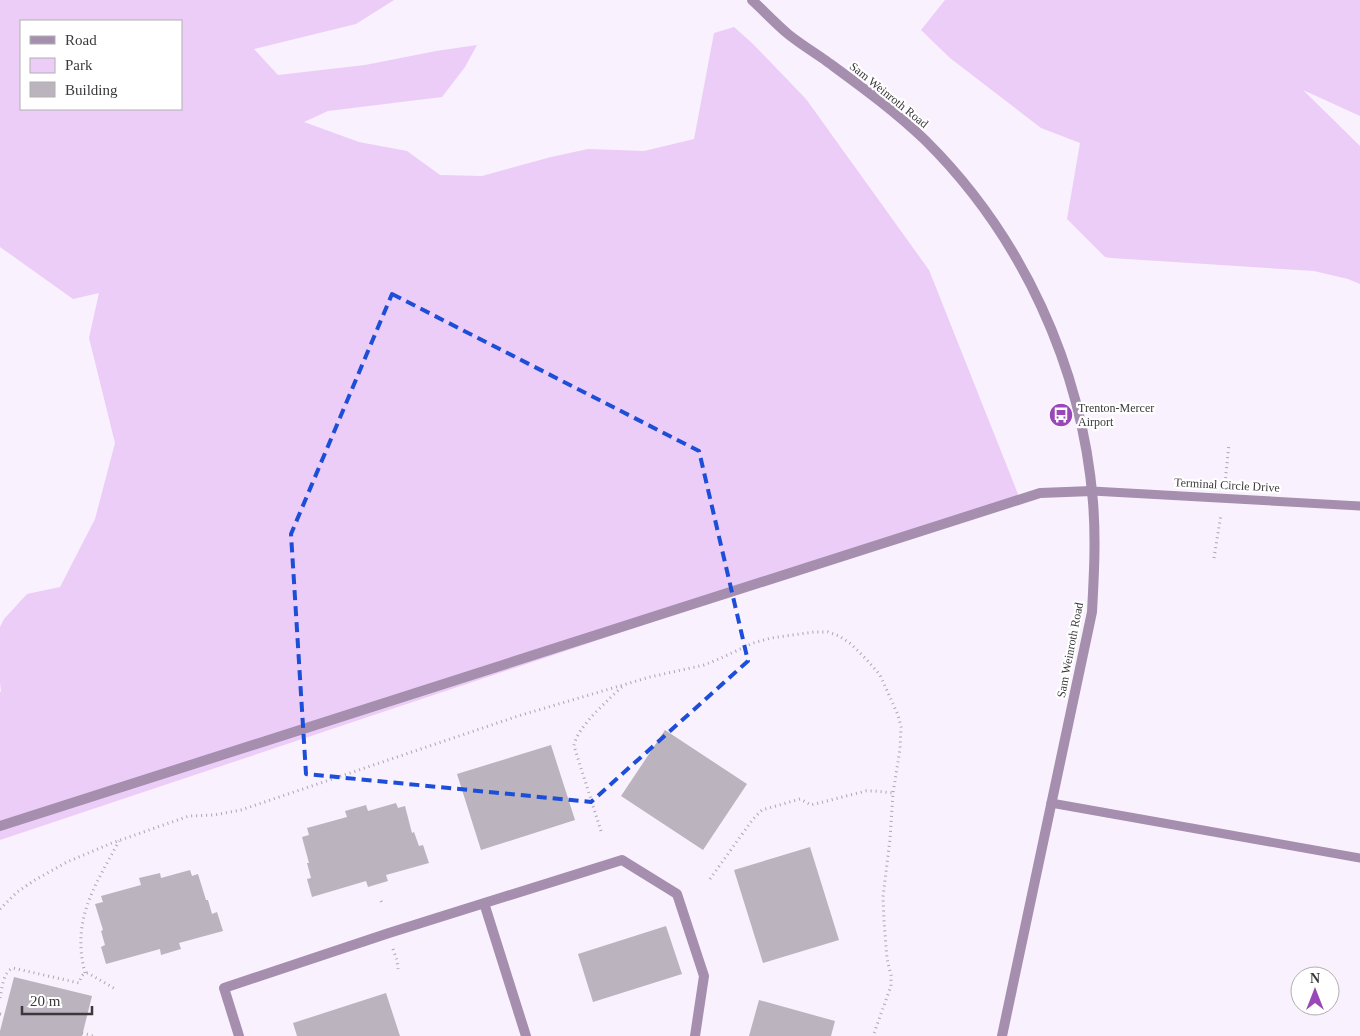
<svg xmlns="http://www.w3.org/2000/svg" width="1360" height="1036" font-family="Georgia,serif">
<rect width="100%" height="100%" fill="#f9f1fd"/>
<path fill="#ebcdf7" fill-rule="evenodd" d="M0,0H394L356,24L254,49L278,75L365,65L436,51L477,45L465,67L442,97L328,111L304,122L359,142L407,151L440,175L482,176L551,157L588,149L644,151L694,139L714,33L734,27L753,44L806,99L929,270L1020,499L0,840V692H1L0,682V627L4,619L27,594L60,587L95,519L115,443L89,338L99,293L73,299L0,247ZM21,21H181V109H21Z
M945,0H1360V116L1303,90L1360,146V284L1348,279L1314,271L1111,258L1105,257L1067,219L1080,143L1041,128L950,58L921,30Z"/>
<path fill="#bbb3be" d="M665,730L747,784L703,850L621,796Z
M551,745L575,820L481,850L457,774Z
M396,803L398,808L405,806L412,833L414,832L419,846L423,845L429,863L386,875L388,881L368,887L366,881L312,897L307,879L311,878L307,863H309L302,837L309,835L307,828L347,817L345,811L366,805L368,811Z
M810,847L839,940L763,963L734,870Z
M190,870L192,876L198,874L206,900H208L212,914L217,912L223,931L179,943L181,949L161,955L160,949L106,964L101,947L105,945L101,931L103,930L95,904L103,902L101,896L141,885L139,878L160,873L161,878Z
M666,926L682,974L593,1002L578,954Z
M14,977L92,996L82,1036H0V1031Z
M386,993L400,1036H297L293,1023Z
M759,1000L835,1021L831,1036H749Z"/>
<g fill="none" stroke-linecap="round" stroke-linejoin="round">
<path stroke="#aca6af" stroke-width="3" stroke-dasharray="1 4" stroke-linecap="butt" d="M1225,483L1229,444
M1214,558L1221,514
M601,831L574,746C576,728 609,699 623,686
M710,879L753,819L762,810L800,799L811,805L866,791H875L893,793
M381,901L382,903
M0,909L17,892L35,880L67,862L112,843L189,816L214,815L241,810L518,716L650,677L704,665L719,659L753,643L771,638L814,632H828L839,636L851,644L867,660L880,675L898,715L901,727L900,749L893,793L890,839L883,897L884,921L887,959L891,975V986L873,1036
M393,949L397,960L398,969
M85,973C71,919 95,886 119,841
M0,998C2,988 3,972 13,968L79,983C81,978 82,973 88,973L117,990
M0,1014L4,1015
M82,1033L93,1036"/>
<path stroke="#a58eae" stroke-width="9" d="M1092,491L1360,506
M1051,803L1360,858"/>
<path stroke="#a58eae" stroke-width="10" d="M0,826L1040,493L1092,491
M484,903L526,1036
M239,1036L224,988L389,933L622,860L677,894L704,976L695,1036"/>
<path stroke="#a58eae" stroke-width="10" d="M752,0C764,11 775,23 788,34C799,43 812,51 825,60C859,85 894,110 925,140C1022,236 1082,367 1093,502C1096,539 1094,575 1092,612L1002,1036"/>
</g>
<path fill="none" stroke="#1d4ed8" stroke-width="4" stroke-dasharray="10 6" stroke-linejoin="round" d="M392,294L699,451L748,661L591,802L306,774L291,534Z"/>
<defs>
<g id="bus-disc" transform="scale(1.25)"><circle r="9.5" fill="#9a48b7" stroke="#fff"/><path d="M-5-6H5V4H4V6H2V4H-2V6H-4V4H-5ZM-3.5-4V0h7V-4ZM-3.5 1.2v1.5H-2V1.2ZM2 1.2v1.5H3.5V1.2Z" fill="#fff"/></g>
</defs>
<g fill-rule="evenodd">
<use href="#bus-disc" x="1061" y="415"/>
</g>
<g text-anchor="middle" dominant-baseline="central" stroke-width="4.5" stroke-linejoin="round" paint-order="stroke">
<g font-size="12" fill="#3c393d" stroke="#fff">
<text transform="translate(889 95) rotate(39)">Sam Weinroth Road</text>
<text transform="translate(1227 485) rotate(3)">Terminal Circle Drive</text>
<text transform="translate(1070 650) rotate(-79)">Sam Weinroth Road</text>
</g>
<g font-size="12" fill="#3c393d" stroke="#fff" text-anchor="start">
<text x="1078" y="408">Trenton-Mercer<tspan x="1078" dy="14">Airport</tspan></text>
</g>
</g>
<rect x="20" y="20" width="162" height="90" fill="#ffffff" stroke="#b1b0b1"/>
<rect x="30" y="36" width="25" height="8" fill="#a58eae" stroke="#b1b0b1"/>
<text x="65" y="45" font-size="15" fill="#3c393d">Road</text>
<rect x="30" y="58" width="25" height="15" fill="#ebcdf7" stroke="#b1b0b1"/>
<text x="65" y="70" font-size="15" fill="#3c393d">Park</text>
<rect x="30" y="82" width="25" height="15" fill="#bbb3be" stroke="#b1b0b1"/>
<text x="65" y="95" font-size="15" fill="#3c393d">Building</text>
<g transform="translate(1315 991)"><circle r="24" fill="#ffffff" stroke="#b1b0b1"/>
<path d="M0-4L9 19L0 12L-9 19Z" fill="#9a48b7"/>
<text y="-8" font-size="14" font-weight="bold" text-anchor="middle" fill="#3c393d">N</text>
</g>
<path d="M22 1006v8h70v-8" fill="none" stroke="#3c393d" stroke-width="2.5"/>
<text x="30" y="1006" font-size="15" fill="#3c393d" stroke="#ffffff" stroke-width="4" paint-order="stroke">20 m</text>
</svg>
